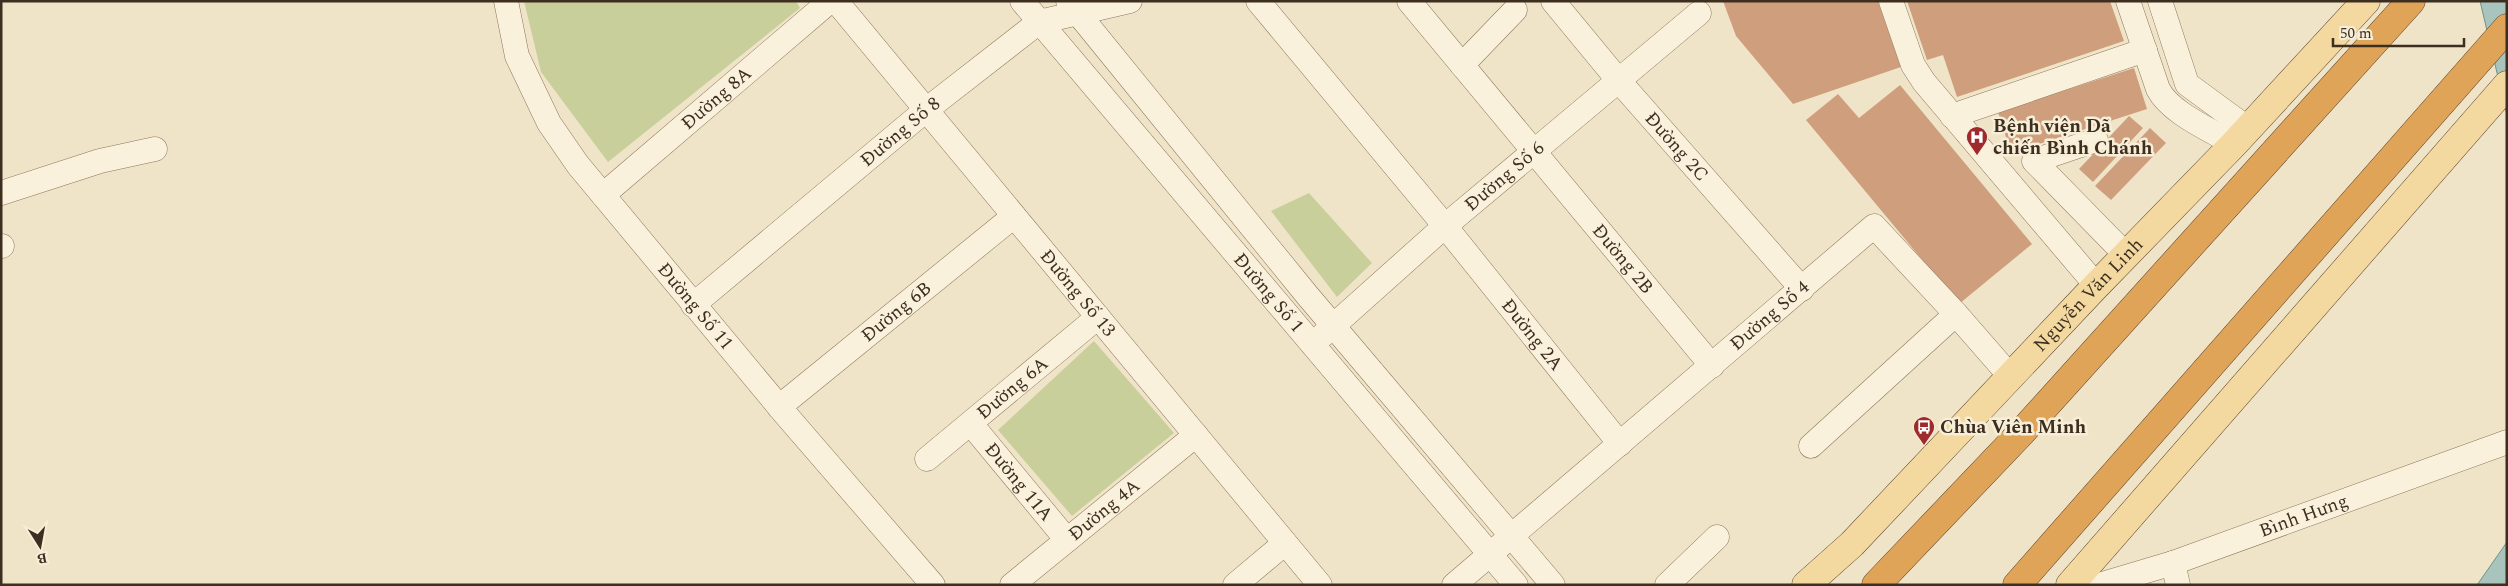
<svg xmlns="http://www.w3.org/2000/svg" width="2508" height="586" font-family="Spectral,serif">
<rect width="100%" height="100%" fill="#f0e4c8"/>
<path fill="#c9cf9b" d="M524,1H796L800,8L608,162L541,72Z
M1309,193L1372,263L1337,297L1271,211Z
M1094,341L1174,433L1072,516L998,430Z"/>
<path fill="#a9c4bc" stroke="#6f938a" d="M2480,1H2507V115Z
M2507,542V585H2477Z"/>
<path fill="#cf9f7d" d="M1723,1H1878L1901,67L1793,104L1736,36Z
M1907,1H2110L2124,41L1957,97L1943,55L1927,60Z
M2134,68L2147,109L2011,153L1998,112Z
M1900,85L2032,244L1959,304L1806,120L1838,94L1859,118Z
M2129,116L2143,128L2093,182L2079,169Z
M2150,128L2166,143L2111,200L2095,186Z"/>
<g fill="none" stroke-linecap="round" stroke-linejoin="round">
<g stroke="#8d765c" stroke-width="25">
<g id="minor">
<path id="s1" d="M506,1L517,56L549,123L578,165L786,415L933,585"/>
<path id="s2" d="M836,1L1320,585"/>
<path id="s3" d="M1022,1L1516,585"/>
<path d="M1068,1L1307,295L1553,585"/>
<path id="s4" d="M1258,1L1445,226L1620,444"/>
<path id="s5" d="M1409,1L1712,366"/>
<path id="s6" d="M1553,1L1619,81L1802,289"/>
<path d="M1891,1L1913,65L1924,82L2096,285"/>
<path d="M2128,1L2158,89C2170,113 2211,130 2234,144"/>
<path d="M2160,1L2187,84L2247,128"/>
<path d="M1462,65L1515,10"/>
<path d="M1952,116L2145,50"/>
<path d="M2096,140L2034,161L2126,255"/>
<path d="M1,193L100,161L155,149"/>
<path id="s7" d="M603,195L830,1"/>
<path d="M1,246H2"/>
<path id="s8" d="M693,305L926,110L1039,22L1130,1"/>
<path id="s9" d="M1323,335L1445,226L1699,13"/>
<path id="s10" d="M779,407L1014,216"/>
<path id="s11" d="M971,424L1067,540"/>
<path d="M1811,446L1956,314"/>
<path id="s12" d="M927,459L1098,317"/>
<path d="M2173,563L2178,585"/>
<path id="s13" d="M1012,585L1196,435"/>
<path d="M1235,585L1285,543"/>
<path id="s14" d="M1454,585L1874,226L1956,314L2010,376"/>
<path d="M1667,585L1717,537"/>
<path id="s15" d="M2099,585L2173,563L2507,442"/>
</g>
</g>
<g stroke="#5b4430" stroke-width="29">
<g id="major">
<path id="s16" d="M1806,585L1852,544L2095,287L2234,144L2366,1"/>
<path d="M2070,585L2507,85"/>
</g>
</g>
<g stroke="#5b4430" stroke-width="29">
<path id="highway" d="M1876,585L2021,433L2411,1
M2017,585L2507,28"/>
</g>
<use href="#minor" stroke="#faf1dc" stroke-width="24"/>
<use href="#major" stroke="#f3d9a0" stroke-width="28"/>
<use href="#highway" stroke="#e0a458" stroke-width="28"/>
</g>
<defs>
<g id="hospital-pin" transform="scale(1.125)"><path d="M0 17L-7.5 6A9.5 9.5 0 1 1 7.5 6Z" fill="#9e2a2b" stroke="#f7eed8"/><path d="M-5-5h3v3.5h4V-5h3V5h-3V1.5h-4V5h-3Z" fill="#fff"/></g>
<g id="bus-pin" transform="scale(1.125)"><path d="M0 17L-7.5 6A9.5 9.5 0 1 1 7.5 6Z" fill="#9e2a2b" stroke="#f7eed8"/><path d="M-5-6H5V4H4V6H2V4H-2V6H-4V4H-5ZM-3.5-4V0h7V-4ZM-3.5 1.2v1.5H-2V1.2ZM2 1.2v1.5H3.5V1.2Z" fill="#fff"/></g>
</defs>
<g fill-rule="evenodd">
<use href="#hospital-pin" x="1977" y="137"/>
<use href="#bus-pin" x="1924" y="427"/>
</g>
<g text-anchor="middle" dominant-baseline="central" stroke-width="5" stroke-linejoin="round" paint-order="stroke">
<g font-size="19" fill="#3d2e20" stroke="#f7eed8">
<text stroke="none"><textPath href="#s7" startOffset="149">Đường 8A</textPath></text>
<text stroke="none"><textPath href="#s8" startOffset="270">Đường Số 8</textPath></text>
<text stroke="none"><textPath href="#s6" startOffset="191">Đường 2C</textPath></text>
<text stroke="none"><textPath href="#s9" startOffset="241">Đường Số 6</textPath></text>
<text stroke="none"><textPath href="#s5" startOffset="335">Đường 2B</textPath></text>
<text stroke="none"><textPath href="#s2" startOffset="379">Đường Số 13</textPath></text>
<text stroke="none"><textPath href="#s3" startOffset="382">Đường Số 1</textPath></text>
<text stroke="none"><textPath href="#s16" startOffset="405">Nguyễn Văn Linh</textPath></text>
<text stroke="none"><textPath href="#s1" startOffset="365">Đường Số 11</textPath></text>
<text stroke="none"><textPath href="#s10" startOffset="151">Đường 6B</textPath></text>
<text stroke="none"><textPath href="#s14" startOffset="415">Đường Số 4</textPath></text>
<text stroke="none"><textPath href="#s4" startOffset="432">Đường 2A</textPath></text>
<text stroke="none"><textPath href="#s12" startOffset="111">Đường 6A</textPath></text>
<text stroke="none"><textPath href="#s11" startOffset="75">Đường 11A</textPath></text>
<text stroke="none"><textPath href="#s13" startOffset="119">Đường 4A</textPath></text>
<text stroke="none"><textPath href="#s15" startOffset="216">Bình Hưng</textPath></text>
</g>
<g font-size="19" font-weight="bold" fill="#3d2e20" stroke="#f7eed8" text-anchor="start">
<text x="1993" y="126">Bệnh viện Dã<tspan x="1993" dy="22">chiến Bình Chánh</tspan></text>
<text x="1940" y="427">Chùa Viên Minh</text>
</g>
</g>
<rect width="2508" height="586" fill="none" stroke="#3d2e20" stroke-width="5"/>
<g transform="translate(40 546) rotate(169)" stroke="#f7eed8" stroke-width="4" paint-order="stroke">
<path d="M0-4L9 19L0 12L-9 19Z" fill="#3d2e20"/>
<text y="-8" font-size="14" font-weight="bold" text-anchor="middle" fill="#3d2e20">B</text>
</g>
<path d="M2333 38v8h131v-8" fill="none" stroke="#3d2e20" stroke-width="2.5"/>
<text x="2340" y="38" font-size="15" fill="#3d2e20" stroke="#f7eed8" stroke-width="4" paint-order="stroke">50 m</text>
</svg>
